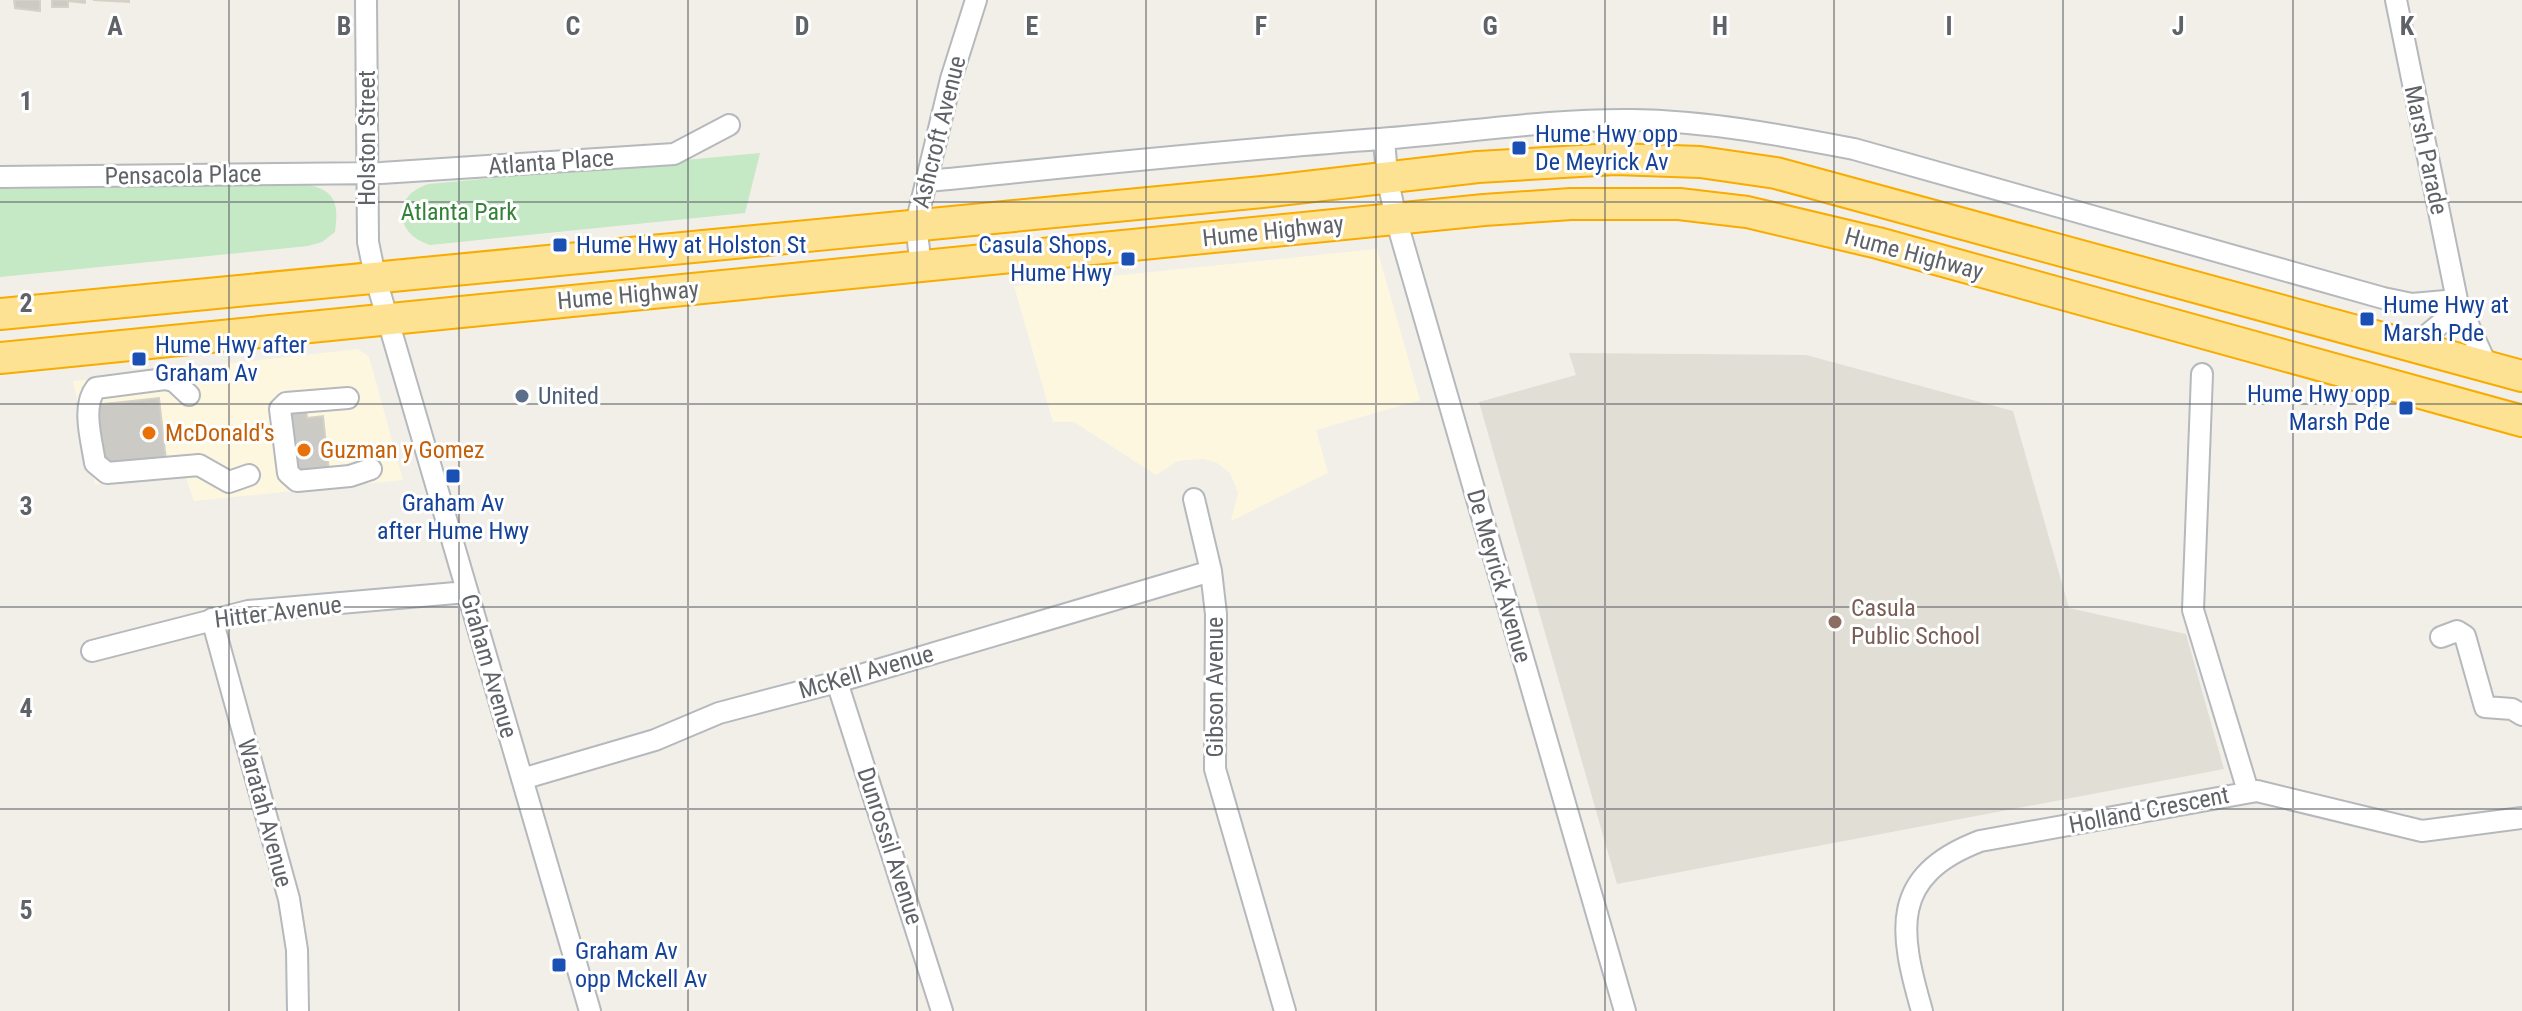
<svg xmlns="http://www.w3.org/2000/svg" width="2522" height="1011" font-family="'Roboto Condensed',sans-serif">
<rect width="100%" height="100%" fill="#f1efe8"/>
<path fill="#fef7e0" d="M1377,249L1420,400L1316,430L1328,473L1231,521L1238,493L1230,473L1217,463L1204,459L1178,461L1156,475L1074,422H1053L1014,286Z
M358,349L369,357L403,480L194,501L185,475L95,484L73,381Z"/>
<path fill="#e1ded6" d="M1569,353L1806,355L2013,411L2069,608L2186,634L2224,769L1617,884L1479,402L1576,375Z"/>
<path fill="#c5e8c5" d="M760,153L745,213L430,245C394,234 391,195 429,184Z
M309,185C338,191 338,207 335,232L322,242L308,246L0,277V188Z"/>
<path fill="#cccac5" stroke="#d6d1c6" stroke-width="2" d="M14,0H40V11L15,8Z
M52,0H85V3L68,1V7H52Z
M93,0H129V2Z
M159,398L166,460L103,467L95,405Z
M306,407L307,418L323,416L329,471L299,475L284,409Z"/>
<g fill="none" stroke-linecap="round" stroke-linejoin="round">
<g stroke="#b5b8bc" stroke-width="24">
<path id="minor" d="M366,0L368,242L375,276L590,1011
M2396,0L2457,300L2487,366
M1384,139L1387,176L1396,219L1625,1011
M0,177L381,173L674,154L729,125
M928,181C1079,166 1229,150 1380,139C1464,133 1547,119 1632,120C1707,121 1781,135 1854,149L2383,298L2412,304L2457,300
M921,267L916,224L951,79L976,0
M2415,345L2450,316L2457,300
M2202,374L2193,610L2248,791
M189,395L174,381L165,379L96,388C81,406 92,442 95,463L107,473L199,465L229,482L249,475
M348,398L286,403L280,409L288,473L297,481L350,476L371,469
M1194,499L1211,571L1216,614L1215,769L1285,1011
M212,619L289,899L297,950L298,1011
M2441,637L2457,631L2465,636L2485,707L2512,709L2522,715
M92,651L248,611L467,592
M837,682L942,1011
M522,779L655,740L719,713L837,682L1211,571
M1922,1011C1899,931 1889,876 1980,841L2257,791L2422,831L2522,818"/>
</g>
<g stroke="#f9ab00" stroke-width="34">
<path id="highway" d="M0,314L1262,192L1478,167L1615,159L1700,162L1776,173L2522,376
M0,358L1484,210L1571,204H1679L1747,212L1878,243L2522,421"/>
</g>
<use href="#minor" stroke="#fff" stroke-width="20"/>
<use href="#highway" stroke="#fde293" stroke-width="30"/>
</g>
<path fill="none" stroke="#5f6368" stroke-width="2" stroke-opacity="0.55" d="M229,0V1011M459,0V1011M688,0V1011M917,0V1011M1146,0V1011M1376,0V1011M1605,0V1011M1834,0V1011M2063,0V1011M2293,0V1011M0,202H2522M0,404H2522M0,607H2522M0,809H2522"/>
<g fill="#1a4fb4" stroke="#fff" stroke-width="3">
<rect x="1511" y="140" width="16" height="16" rx="4"/>
<rect x="552" y="237" width="16" height="16" rx="4"/>
<rect x="1120" y="251" width="16" height="16" rx="4"/>
<rect x="2359" y="311" width="16" height="16" rx="4"/>
<rect x="131" y="351" width="16" height="16" rx="4"/>
<rect x="2398" y="400" width="16" height="16" rx="4"/>
<rect x="445" y="468" width="16" height="16" rx="4"/>
<rect x="551" y="957" width="16" height="16" rx="4"/>
</g>
<circle fill="#5c6f8a" stroke="#fff" stroke-width="3" cx="522" cy="396" r="8"/>
<g fill="#e8710a" stroke="#fff" stroke-width="3">
<circle cx="149" cy="433" r="8"/>
<circle cx="304" cy="450" r="8"/>
</g>
<circle fill="#8d6e63" stroke="#fff" stroke-width="3" cx="1835" cy="622" r="8"/>
<g text-anchor="middle" dominant-baseline="central" stroke-width="6" stroke-linejoin="round" paint-order="stroke">
<g font-size="24" fill="#5f6368" stroke="#fff">
<text transform="translate(939 132) rotate(-76)">Ashcroft Avenue</text>
<text transform="translate(367 138) rotate(-90)">Holston Street</text>
<text transform="translate(2426 150) rotate(78)">Marsh Parade</text>
<text transform="translate(551 162) rotate(-4)">Atlanta Place</text>
<text transform="translate(183 175) rotate(-1)">Pensacola Place</text>
<text transform="translate(1273 231) rotate(-6)">Hume Highway</text>
<text transform="translate(1914 254) rotate(15)">Hume Highway</text>
<text transform="translate(628 295) rotate(-5)">Hume Highway</text>
<text transform="translate(1499 576) rotate(74)">De Meyrick Avenue</text>
<text transform="translate(278 612) rotate(-7)">Hitter Avenue</text>
<text transform="translate(489 666) rotate(74)">Graham Avenue</text>
<text transform="translate(866 672) rotate(-16)">McKell Avenue</text>
<text transform="translate(1215 687) rotate(-90)">Gibson Avenue</text>
<text transform="translate(2149 810) rotate(-11)">Holland Crescent</text>
<text transform="translate(265 813) rotate(75)">Waratah Avenue</text>
<text transform="translate(890 846) rotate(72)">Dunrossil Avenue</text>
</g>
<g font-size="24" fill="#164399" stroke="#fff" text-anchor="start">
<text x="1535" y="134">Hume Hwy opp<tspan x="1535" dy="28">De Meyrick Av</tspan></text>
<text x="576" y="245">Hume Hwy at Holston St</text>
<text x="1112" y="245" text-anchor="end">Casula Shops,<tspan x="1112" dy="28">Hume Hwy</tspan></text>
<text x="2383" y="305">Hume Hwy at<tspan x="2383" dy="28">Marsh Pde</tspan></text>
<text x="155" y="345">Hume Hwy after<tspan x="155" dy="28">Graham Av</tspan></text>
<text x="2390" y="394" text-anchor="end">Hume Hwy opp<tspan x="2390" dy="28">Marsh Pde</tspan></text>
<text x="453" y="503" text-anchor="middle">Graham Av<tspan x="453" dy="28">after Hume Hwy</tspan></text>
<text x="575" y="951">Graham Av<tspan x="575" dy="28">opp Mckell Av</tspan></text>
</g>
<g font-size="24" fill="#348238" stroke="#fff">
<text x="459" y="212">Atlanta Park</text>
</g>
<g font-size="24" fill="#4e5e75" stroke="#fff" text-anchor="start">
<text x="538" y="396">United</text>
</g>
<g font-size="24" fill="#c56008" stroke="#fff" text-anchor="start">
<text x="165" y="433">McDonald's</text>
<text x="320" y="450">Guzman y Gomez</text>
</g>
<g font-size="24" fill="#785e54" stroke="#fff" text-anchor="start">
<text x="1851" y="608">Casula<tspan x="1851" dy="28">Public School</tspan></text>
</g>
</g>
<g font-size="26" text-anchor="middle" font-weight="bold" fill="#5f6368" stroke="#fff" stroke-width="6" stroke-linejoin="round" paint-order="stroke">
<text x="115" y="35">A</text>
<text x="344" y="35">B</text>
<text x="573" y="35">C</text>
<text x="802" y="35">D</text>
<text x="1032" y="35">E</text>
<text x="1261" y="35">F</text>
<text x="1490" y="35">G</text>
<text x="1720" y="35">H</text>
<text x="1949" y="35">I</text>
<text x="2178" y="35">J</text>
<text x="2407" y="35">K</text>
<text x="26" y="110">1</text>
<text x="26" y="312">2</text>
<text x="26" y="515">3</text>
<text x="26" y="717">4</text>
<text x="26" y="919">5</text>
</g>
</svg>
